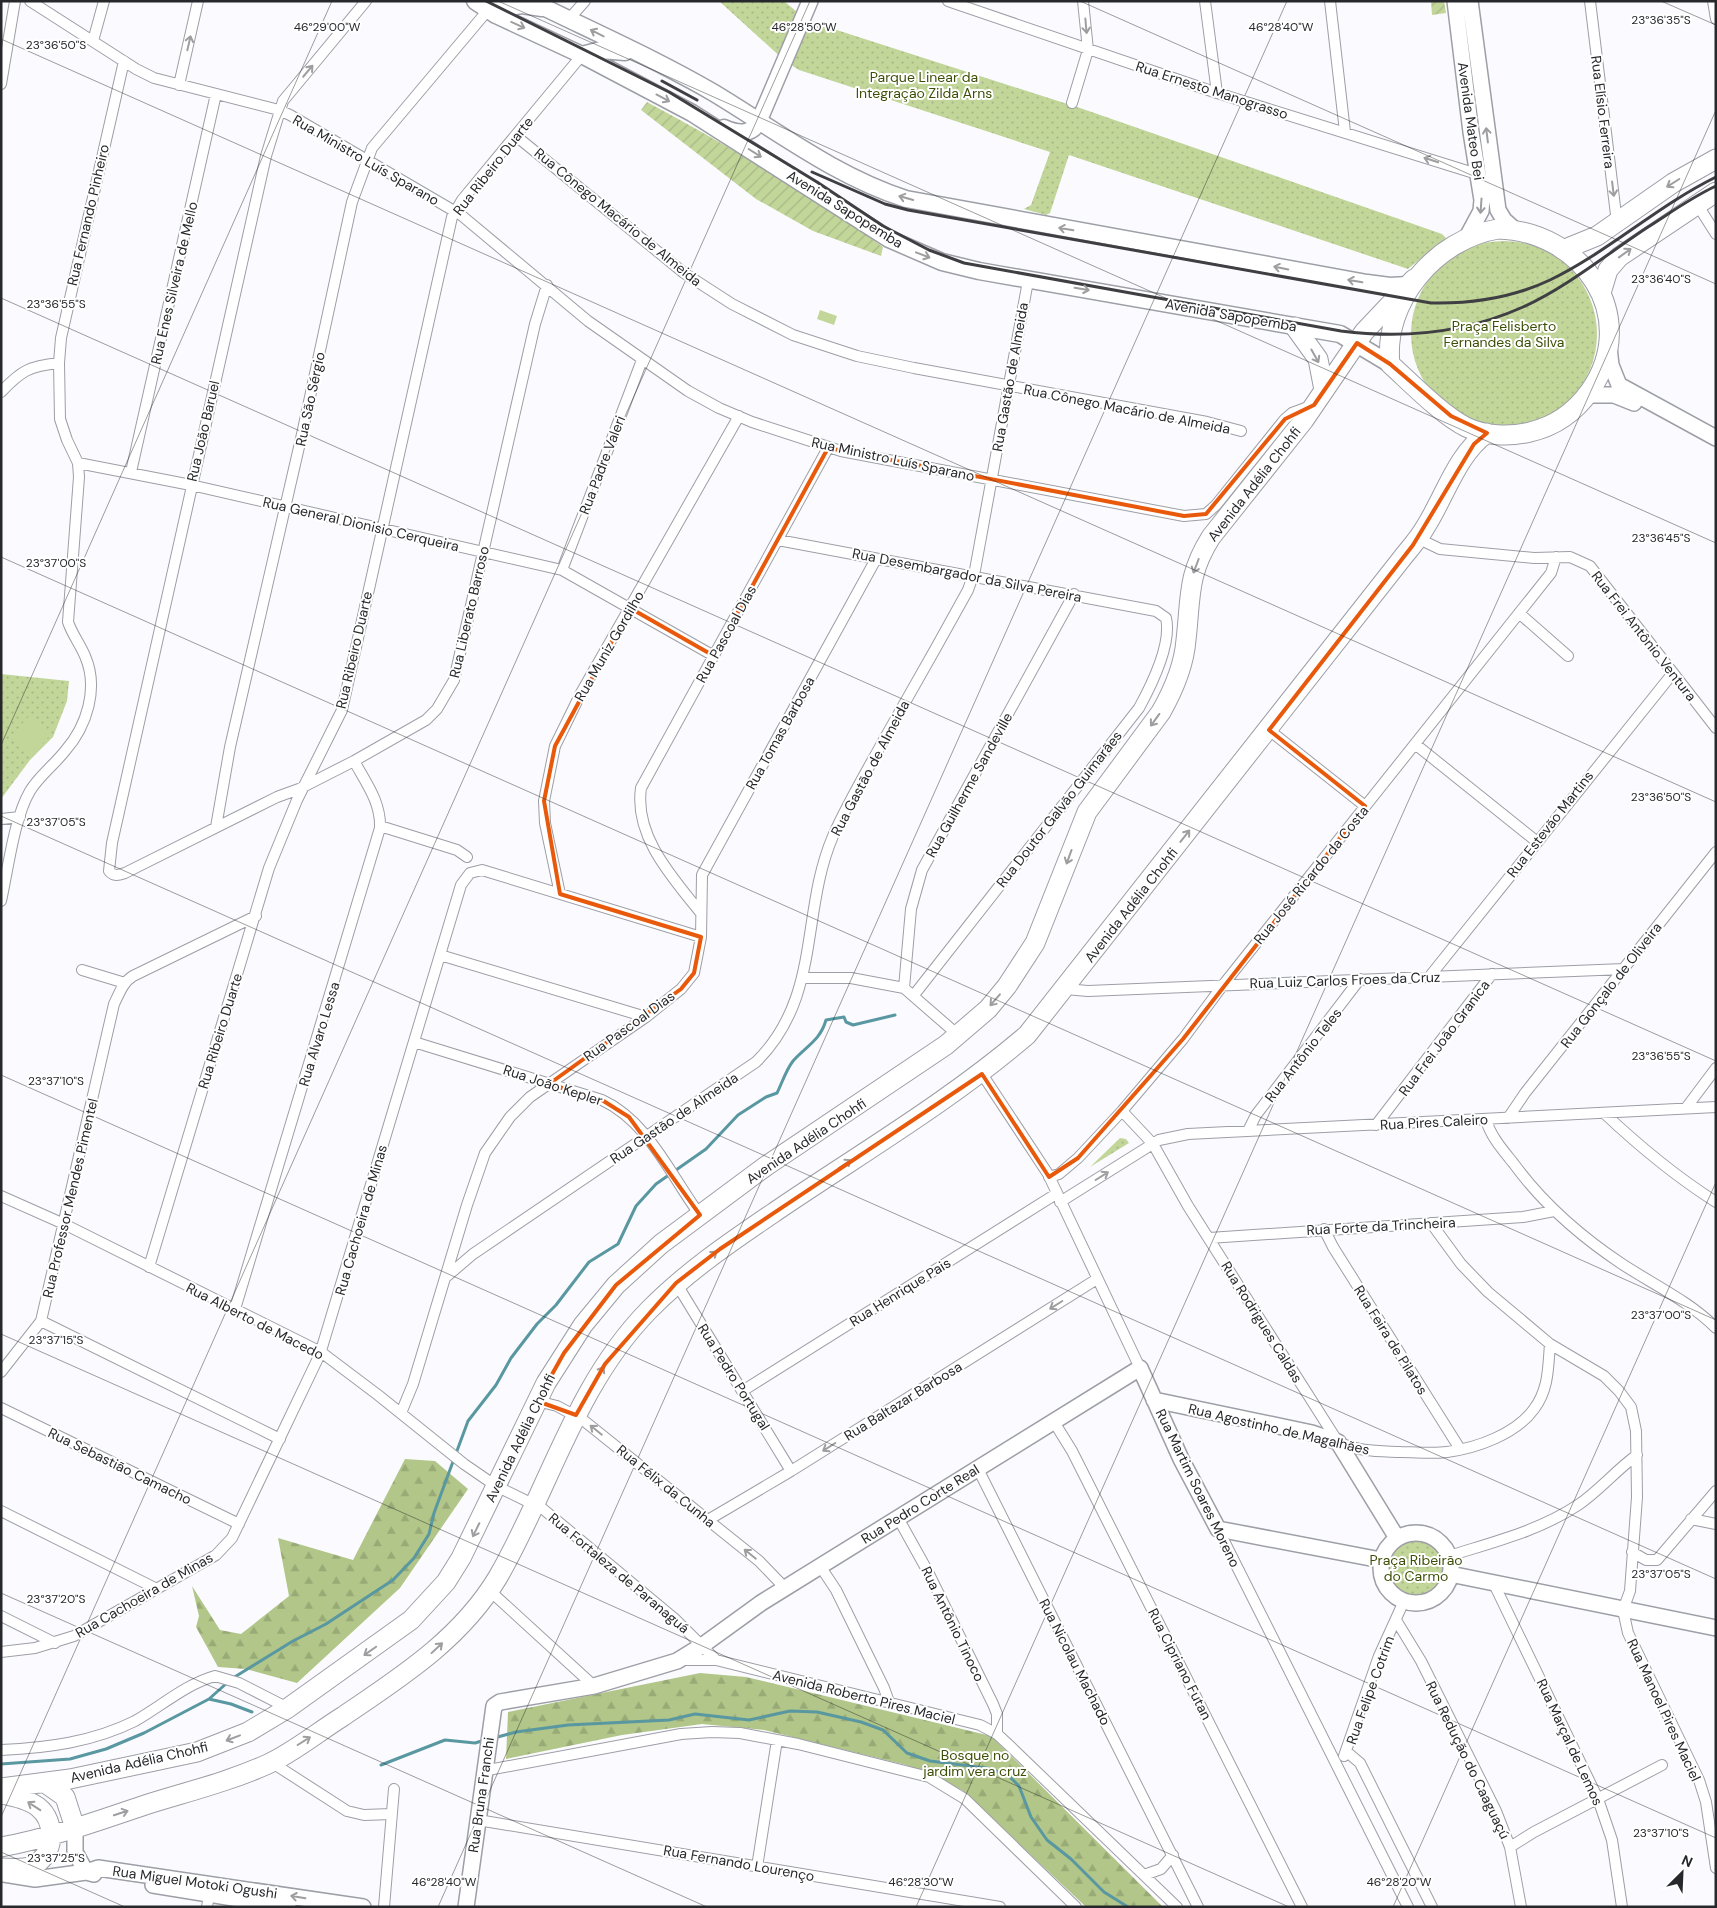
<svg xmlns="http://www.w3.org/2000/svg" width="1717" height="1908" font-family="'DM Sans',sans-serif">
<defs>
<pattern id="grass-dots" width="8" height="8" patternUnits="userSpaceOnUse" patternTransform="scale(1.25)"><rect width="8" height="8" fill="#c2d69a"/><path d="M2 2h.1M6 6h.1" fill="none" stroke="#a7b885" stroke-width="1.8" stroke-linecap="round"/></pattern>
<pattern id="forest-firs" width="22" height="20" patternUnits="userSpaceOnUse" patternTransform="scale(1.25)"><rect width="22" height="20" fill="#b1c688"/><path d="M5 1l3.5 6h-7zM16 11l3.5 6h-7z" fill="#98aa76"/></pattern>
<pattern id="garden-furrows" width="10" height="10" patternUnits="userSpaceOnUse" patternTransform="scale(1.25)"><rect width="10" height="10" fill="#c2d69a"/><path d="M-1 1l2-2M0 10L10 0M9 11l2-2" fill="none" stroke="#a7b885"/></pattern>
</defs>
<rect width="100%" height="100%" fill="#fbfbff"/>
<path fill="url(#grass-dots)" d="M719,1H784L803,17L818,24L1083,109L1442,234L1446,238L1408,269L1069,155L1050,213L1046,215L1024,209L1031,205L1050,152L799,70L785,61Z
M1411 334a93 93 0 1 1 186 0a93 93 0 1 1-186 0Z
M1,674L69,681L67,701L53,737L30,760L1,799Z
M1120,1138L1126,1139L1129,1143L1090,1167Z
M1389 1568a27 27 0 1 1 54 0a27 27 0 1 1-54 0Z"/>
<path fill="url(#forest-firs)" d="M405,1459L435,1461L468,1489L400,1588L297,1683L246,1669L218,1667L196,1627L199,1616L192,1586L220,1630L241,1634L289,1596L278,1538L353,1560Z
M700,1673L746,1677L991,1736L1163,1907H1086L962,1790L906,1765L764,1730L702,1724L622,1735L506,1759L508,1712Z"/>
<path fill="url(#garden-furrows)" d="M1431,1H1444L1446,13L1432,15Z
M647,102C726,144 811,195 883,247L881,256L813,231L756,199L641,110Z"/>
<path fill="#c2d69a" d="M820,310L837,316L834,325L817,319Z
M31,714L52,733L42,744L21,725Z
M20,727L41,747L32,757L11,738Z"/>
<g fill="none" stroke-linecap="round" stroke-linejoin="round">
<path stroke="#5997a1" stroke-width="3" d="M233,1678L293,1641L326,1624L393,1580L414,1558L429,1534L434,1513L468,1421L496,1385L511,1358L537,1324L556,1305L589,1262L618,1244L636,1206L656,1184L706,1149L738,1115L766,1097L777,1093C782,1083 786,1070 793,1061C806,1046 820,1041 826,1020L844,1017L846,1022L853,1025L895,1015
M209,1699L231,1704L252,1712
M494,1738L516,1732L568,1725L669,1720L695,1714L749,1720L790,1711L817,1712L861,1722L883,1730L907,1753L930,1761L986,1768L1008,1775L1019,1786L1031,1817L1047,1840L1071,1859L1104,1892L1128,1907
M1,1764L70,1759L106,1749L144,1733L209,1699L228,1682
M381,1765L445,1740L475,1743L485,1740"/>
<g stroke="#9d9fa7" stroke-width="12">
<path id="street" d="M30,1L136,69L154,78L279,110L290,115L461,215L588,321L688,391L719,408L752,422L841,451L1184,516L1206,514L1216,505L1285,419L1292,413L1311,406
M366,1L283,101L266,156L112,843L109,871C114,877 119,875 125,873L277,797L299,789L354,761L426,720L437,709L454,680L535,324L547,285
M948,1L1217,93L1477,174
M1205,1L1217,93
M1330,1L1345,132
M1590,1L1617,223
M1713,1L1716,19
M569,19L585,1
M93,41L104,1
M1,84L15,1
M179,85L198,1
M1072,103L1088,50L1083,1
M516,136L684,273L732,304L793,335L857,356L914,368L1207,422L1241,431
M1697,204L1716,234
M1,392C21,371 29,366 59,363
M78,463L191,485L562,570L714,656
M131,472L216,94
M1417,538L1440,549L1534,558L1570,557L1590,566L1716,728
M778,540L1156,611L1166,618C1172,644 1151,686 1139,708L914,995
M562,570L642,360
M1519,613L1568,656
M1269,730L1365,806
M1415,744L1536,841
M1,819L20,817
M380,826L457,850L467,857
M216,827L230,747L302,434L352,202L372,148L488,10
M560,894L545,823L544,801L555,746L581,693L739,416
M1,901C8,870 14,818 30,791C39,776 54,765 65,751C87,726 99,688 85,656C80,644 72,634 68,622L79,477L78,463L67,440L60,419L59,363L61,338L124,61
M700,912C672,877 634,836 641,788L828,448
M440,955L646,1017
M82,970L125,983
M1430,976L1673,673
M804,978H851L904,988L958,1035
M904,988L911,909L922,870L1074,594
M1065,989L1088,991L1624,969
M414,1042L602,1100C648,1121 671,1176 700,1215
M982,1074L1048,1174L1140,1368
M1686,1108L1716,1068
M1122,1111L1153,1144L1188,1206L1338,1442C1359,1452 1378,1451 1401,1452C1416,1452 1432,1454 1447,1452C1477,1448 1516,1434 1534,1409C1549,1389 1548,1367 1550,1344
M1604,1113C1639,1146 1675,1176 1716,1202
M1508,1118L1525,1093L1716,852
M1486,1120C1491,1137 1503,1150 1514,1164C1544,1205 1580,1236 1622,1264C1654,1285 1689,1301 1716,1328
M1376,1125L1492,974
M1248,1131L1256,1115L1360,979
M1049,1177L1059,1174L1078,1158L1122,1111L1183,1039L1223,985L1551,573L1556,557
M1,1196L64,1224L321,1352L378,1395L464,1464L496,1486L543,1509L675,1619L716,1660
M1060,1202L1159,1140L1188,1134L1716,1107
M1431,1223L1461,1264L1488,1292L1550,1344L1604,1376L1619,1391L1631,1407L1636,1431L1637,1497L1630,1591L1623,1610L1628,1633L1699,1780L1706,1802L1716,1868
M1324,1229L1333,1247L1460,1449
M1209,1238L1523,1217L1554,1211
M149,1267L269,868L297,800L342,710L452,217L462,200L582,55
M446,1277L473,1254L756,1062C822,997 800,913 833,836C848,802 868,769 886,736C914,687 941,639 968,590L975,570L1028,281
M676,1283L791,1471
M235,1309L380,828C381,802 366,783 354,761
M41,1321L280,1439
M1,1372L41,1321L114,1004C119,994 123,982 133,976L256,916
M744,1390L1056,1194
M537,1401L557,1406L583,1420L759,1561L785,1588
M1,1408L239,1524
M401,1413L413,1384L467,1205L485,1153L510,1117L530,1097L646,1017L681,989L694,973L701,937L702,875L876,559
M1054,1422L1072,1451L1302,1907
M978,1469L1198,1907
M1,1511L155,1588
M898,1518L927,1570L993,1704L997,1714V1734
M1691,1519L1716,1524
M708,1520L791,1471L1097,1279
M1218,1529L1408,1907
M1632,1552L1646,1560H1657L1716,1491
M1449,1556C1493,1542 1539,1531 1578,1505C1599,1491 1616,1470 1637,1455
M820,1566L836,1590L884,1688L889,1702
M1494,1584L1598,1799L1612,1840L1622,1907
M489,1590L594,1686
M1,1616L55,1643
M1396,1620L1421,1661L1496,1811L1510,1847L1521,1907
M1,1652L35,1648L74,1636L216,1555L232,1538L320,1354L461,885L470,873L482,870L701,937
M680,1660H716L980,1725L997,1734L1011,1747L1177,1907
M1,1750C47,1748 93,1742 135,1721C160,1707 186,1684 215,1676L239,1683L288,1708
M1347,1752L1360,1763L1432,1907
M1344,1756L1379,1656L1404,1601
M271,1762L347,1811L364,1815L391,1814
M483,1771L681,1734L712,1732L740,1733L798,1744L929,1777L965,1799L1076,1907
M478,1820L1000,1907
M1510,1847L1534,1832L1662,1765
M757,1867L777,1740
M1144,1875L1161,1869L1173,1855
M207,1907L210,1889
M384,1907L394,1789"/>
</g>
<g stroke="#9d9fa7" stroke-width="18">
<path id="secondary" d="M1455,1L1471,132L1482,200L1481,211L1467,237
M1470,1L1498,210L1504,220L1514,229
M759,121L810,1
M1609,348L1611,365L1619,385L1716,438
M1588,395H1614L1634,403
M1154,1400L1312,1433L1338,1442L1397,1538
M1381 1568a35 35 0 1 1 70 0a35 35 0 1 1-70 0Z
M1450,1574L1716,1628
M75,1828V1852L86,1872L94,1874
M4,1874L35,1879L86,1872L98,1868L363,1907
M153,1885L288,1907
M466,1907L494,1706L500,1702L594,1686L677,1661L703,1645L761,1603L1140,1368L1181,1459L1218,1529L1381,1560"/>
</g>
<g stroke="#9d9fa7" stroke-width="19">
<path id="primary" d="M475,1L496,15L582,55L692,113L889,239L942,262L979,271L1340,334L1390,364
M531,1C592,31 656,59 714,93C777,131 835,176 906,199L1367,283L1390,286L1408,285
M488,10L522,5L542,8
M582,55L601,50L625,52
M724,128C738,134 751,136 759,121"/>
</g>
<g stroke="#9d9fa7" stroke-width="21">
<path id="highway" d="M1498,229C1582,231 1642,316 1590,391C1575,412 1556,426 1530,432C1509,437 1485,436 1466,427C1442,415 1411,383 1390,364C1383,301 1436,239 1498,229Z
M1565,249L1597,236L1673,183L1716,159
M1601,293L1608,270L1619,257L1716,192
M1295,327L1318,359L1324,390
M45,1783L65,1797L75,1828
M1,1788L70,1779L197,1752L248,1732L288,1708L411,1620L446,1582L461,1558L546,1383L583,1325L616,1285L661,1244L766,1166L946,1045L988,1009L1007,986L1035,943L1087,812L1161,712C1174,689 1184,666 1186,640C1191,597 1187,575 1211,537L1304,420L1364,332L1414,279
M1,1794C13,1796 28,1799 38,1807C57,1822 55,1856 32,1866C23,1870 11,1868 1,1868
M1,1847C50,1838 98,1821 145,1805C186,1792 228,1782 268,1764C294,1752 318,1732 342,1717C401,1677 461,1639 498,1577C549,1489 575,1386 648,1311C688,1270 735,1239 782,1207C865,1151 951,1100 1027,1035L1403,557C1411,547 1420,537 1426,526C1445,496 1457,454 1487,433"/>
</g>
<use href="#street" stroke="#fff" stroke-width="10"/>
<use href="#secondary" stroke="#fff" stroke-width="15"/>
<use href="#primary" stroke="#fff" stroke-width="16"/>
<use href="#highway" stroke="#fff" stroke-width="19"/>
<path stroke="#3f3f43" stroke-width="3" d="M486,1L669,92L817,182L883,226L929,250L964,263L1341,331C1403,339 1465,333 1523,307C1567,287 1607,254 1648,227C1670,213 1692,197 1716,186
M662,81L697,100
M812,172L885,204L908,210L1431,303C1472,304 1512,298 1550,280C1608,252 1657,206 1716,177"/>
</g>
<defs><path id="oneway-shaft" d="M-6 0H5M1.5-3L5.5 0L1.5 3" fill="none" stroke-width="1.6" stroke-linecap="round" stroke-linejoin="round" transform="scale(1.25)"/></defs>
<g stroke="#9e9ea0">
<use href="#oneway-shaft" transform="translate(518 25) rotate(24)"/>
<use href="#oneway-shaft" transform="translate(1086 26) rotate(85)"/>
<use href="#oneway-shaft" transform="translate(597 33) rotate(-153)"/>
<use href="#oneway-shaft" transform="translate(189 43) rotate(-77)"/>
<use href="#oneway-shaft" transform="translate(308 71) rotate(-50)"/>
<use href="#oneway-shaft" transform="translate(663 98) rotate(28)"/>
<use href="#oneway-shaft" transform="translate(1487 135) rotate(-97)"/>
<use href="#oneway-shaft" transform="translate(755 153) rotate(32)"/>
<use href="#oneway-shaft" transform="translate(1431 160) rotate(-162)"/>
<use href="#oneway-shaft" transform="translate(1673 183) rotate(148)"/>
<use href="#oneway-shaft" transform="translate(1613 189) rotate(83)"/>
<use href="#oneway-shaft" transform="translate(906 198) rotate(-164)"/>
<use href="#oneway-shaft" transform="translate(1481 206) rotate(94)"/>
<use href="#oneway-shaft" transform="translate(1066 229) rotate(-170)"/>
<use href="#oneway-shaft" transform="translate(1625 253) rotate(-36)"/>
<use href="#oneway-shaft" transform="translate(923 255) rotate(21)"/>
<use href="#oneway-shaft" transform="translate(1281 268) rotate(-169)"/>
<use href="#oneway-shaft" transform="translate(1355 281) rotate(-170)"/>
<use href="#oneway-shaft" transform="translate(1082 289) rotate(9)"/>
<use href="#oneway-shaft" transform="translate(1315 356) rotate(61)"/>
<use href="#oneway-shaft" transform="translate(1196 566) rotate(111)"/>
<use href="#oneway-shaft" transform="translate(1155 720) rotate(126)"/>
<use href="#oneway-shaft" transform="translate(1185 836) rotate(-52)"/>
<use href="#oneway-shaft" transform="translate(1069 857) rotate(110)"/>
<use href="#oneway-shaft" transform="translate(995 1000) rotate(131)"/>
<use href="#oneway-shaft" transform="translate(845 1164) rotate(-34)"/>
<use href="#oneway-shaft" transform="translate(1102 1176) rotate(-32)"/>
<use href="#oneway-shaft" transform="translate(711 1256) rotate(-38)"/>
<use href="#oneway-shaft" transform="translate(1056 1305) rotate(148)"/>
<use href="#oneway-shaft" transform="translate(600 1373) rotate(-60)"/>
<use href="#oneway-shaft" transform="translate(596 1430) rotate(-141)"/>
<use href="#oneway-shaft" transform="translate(829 1447) rotate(148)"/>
<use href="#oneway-shaft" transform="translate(476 1530) rotate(116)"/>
<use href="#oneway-shaft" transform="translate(750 1554) rotate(-141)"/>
<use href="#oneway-shaft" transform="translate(437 1648) rotate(-43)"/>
<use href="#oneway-shaft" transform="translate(370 1651) rotate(145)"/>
<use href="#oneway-shaft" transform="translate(233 1738) rotate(159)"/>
<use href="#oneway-shaft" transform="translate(304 1741) rotate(-32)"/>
<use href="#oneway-shaft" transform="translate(34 1806) rotate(-147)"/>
<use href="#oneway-shaft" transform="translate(121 1813) rotate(-18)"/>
<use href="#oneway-shaft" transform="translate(298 1897) rotate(-171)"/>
</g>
<path fill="none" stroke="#e8590c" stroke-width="4" stroke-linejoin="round" d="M1357,343L1390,364L1451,416L1487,433L1474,444L1413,545L1269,730L1365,806L1183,1039L1078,1158L1049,1177L982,1074L720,1249L676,1283L605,1364L576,1415L537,1401L564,1353L616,1285L700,1215L629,1117L602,1100L549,1084L681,989L694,973L701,937L560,894L544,801L555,746L630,608L714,656L828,448L1184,516L1206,514L1285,419L1314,405Z"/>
<path fill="none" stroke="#27282b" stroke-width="1" stroke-opacity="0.45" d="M498,1L1716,543M1080,1L1716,284M1661,1L1716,25M1,39L1716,802M1,298L1716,1061M1,557L1716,1320M1,745L332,1M1,816L1716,1579M1,1075L1716,1838M1,1334L1289,1907M1,1593L707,1907M1,1817L810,1M1,1852L125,1907M438,1907L1287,1M916,1907L1716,110M1393,1907L1716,1182"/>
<g text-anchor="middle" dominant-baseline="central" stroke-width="4" stroke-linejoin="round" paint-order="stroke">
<g font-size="14" fill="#3d4f07" stroke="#fff">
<text x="924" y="77">Parque Linear da<tspan x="924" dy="16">Integração Zilda Arns</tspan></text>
<text x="1504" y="326">Praça Felisberto<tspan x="1504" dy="16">Fernandes da Silva</tspan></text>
<text x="1416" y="1560">Praça Ribeirão<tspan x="1416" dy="16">do Carmo</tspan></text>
<text x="975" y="1755">Bosque no<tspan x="975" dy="16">jardim vera cruz</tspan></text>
</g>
<g font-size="14" fill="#27282b" stroke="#fff">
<text transform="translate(1212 90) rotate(18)">Rua Ernesto Manograsso</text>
<text transform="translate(1603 112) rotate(83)">Rua Elísio Ferreira</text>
<text transform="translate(1471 121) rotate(82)">Avenida Mateo Bei</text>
<text transform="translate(366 160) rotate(30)">Rua Ministro Luís Sparano</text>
<text transform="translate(493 166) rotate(-52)">Rua Ribeiro Duarte</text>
<text transform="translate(845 209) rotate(32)">Avenida Sapopemba</text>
<text transform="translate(88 215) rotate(-77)">Rua Fernando Pinheiro</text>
<text transform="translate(618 217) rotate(39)">Rua Cônego Macário de Almeida</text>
<text transform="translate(174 283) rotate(-77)">Rua Enes Silveira de Mello</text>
<text transform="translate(1231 315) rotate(10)">Avenida Sapopemba</text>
<text transform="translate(1010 377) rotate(-80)">Rua Gastão de Almeida</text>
<text transform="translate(310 399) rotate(-78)">Rua São Sérgio</text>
<text transform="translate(1127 409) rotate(11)">Rua Cônego Macário de Almeida</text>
<text transform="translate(203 431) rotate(-77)">Rua João Baruel</text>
<text transform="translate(893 459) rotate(12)">Rua Ministro Luís Sparano</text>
<text transform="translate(602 465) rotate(-69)">Rua Padre Valeri</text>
<text transform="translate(1254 484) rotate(-52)">Avenida Adélia Chohfi</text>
<text transform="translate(361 524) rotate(13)">Rua General Dionisio Cerqueira</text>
<text transform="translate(967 575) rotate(11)">Rua Desembargador da Silva Pereira</text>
<text transform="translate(469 612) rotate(-77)">Rua Liberato Barroso</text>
<text transform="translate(726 634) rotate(-61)">Rua Pascoal Dias</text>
<text transform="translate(1644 636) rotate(52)">Rua Frei Antônio Ventura</text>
<text transform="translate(609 646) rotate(-60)">Rua Muniz Gordilho</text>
<text transform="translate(354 650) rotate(-77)">Rua Ribeiro Duarte</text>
<text transform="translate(780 733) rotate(-61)">Rua Tomas Barbosa</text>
<text transform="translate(870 768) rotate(-62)">Rua Gastão de Almeida</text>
<text transform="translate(969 785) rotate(-61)">Rua Guilherme Sandeville</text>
<text transform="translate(1059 809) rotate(-52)">Rua Doutor Galvão Guimarães</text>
<text transform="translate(1550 824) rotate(-52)">Rua Estevão Martins</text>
<text transform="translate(1311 875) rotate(-51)">Rua José Ricardo da Costa</text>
<text transform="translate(1131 905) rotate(-52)">Avenida Adélia Chohfi</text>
<text transform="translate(1345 980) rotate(-2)">Rua Luiz Carlos Froes da Cruz</text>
<text transform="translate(1611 985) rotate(-52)">Rua Gonçalo de Oliveira</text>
<text transform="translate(629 1026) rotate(-36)">Rua Pascoal Dias</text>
<text transform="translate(220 1031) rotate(-73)">Rua Ribeiro Duarte</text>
<text transform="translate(319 1034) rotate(-73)">Rua Alvaro Lessa</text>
<text transform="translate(1444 1038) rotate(-53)">Rua Frei João Granica</text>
<text transform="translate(1303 1055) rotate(-52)">Rua Antônio Teles</text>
<text transform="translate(553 1085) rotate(18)">Rua João Kepler</text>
<text transform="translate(674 1118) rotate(-34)">Rua Gastão de Almeida</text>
<text transform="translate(1434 1122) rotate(-3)">Rua Pires Caleiro</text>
<text transform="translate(806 1141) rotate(-34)">Avenida Adélia Chohfi</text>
<text transform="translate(70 1198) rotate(-77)">Rua Professor Mendes Pimentel</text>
<text transform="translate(361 1220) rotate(-74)">Rua Cachoeira de Minas</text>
<text transform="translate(1381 1226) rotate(-3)">Rua Forte da Trincheira</text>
<text transform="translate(900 1292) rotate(-32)">Rua Henrique Pais</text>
<text transform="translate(255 1321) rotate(27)">Rua Alberto de Macedo</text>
<text transform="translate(1262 1322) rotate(58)">Rua Rodrigues Caldas</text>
<text transform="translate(1391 1340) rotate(58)">Rua Feira de Pilatos</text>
<text transform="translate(734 1377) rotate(58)">Rua Pedro Portugal</text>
<text transform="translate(903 1401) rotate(-32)">Rua Baltazar Barbosa</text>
<text transform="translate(1279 1429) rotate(13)">Rua Agostinho de Magalhães</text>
<text transform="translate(520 1438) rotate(-64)">Avenida Adélia Chohfi</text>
<text transform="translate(120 1466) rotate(26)">Rua Sebastião Camacho</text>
<text transform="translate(666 1486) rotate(39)">Rua Félix da Cunha</text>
<text transform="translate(1198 1488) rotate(64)">Rua Martim Soares Moreno</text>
<text transform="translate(920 1504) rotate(-32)">Rua Pedro Corte Real</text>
<text transform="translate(619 1573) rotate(40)">Rua Fortaleza de Paranaguá</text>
<text transform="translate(144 1595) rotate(-30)">Rua Cachoeira de Minas</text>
<text transform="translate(953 1624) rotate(64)">Rua Antônio Tinoco</text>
<text transform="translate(1075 1662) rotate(63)">Rua Nicolau Machado</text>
<text transform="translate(1180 1664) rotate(63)">Rua Cipriano Futan</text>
<text transform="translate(1370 1690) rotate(-70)">Rua Felipe Cotrim</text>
<text transform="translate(864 1697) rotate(14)">Avenida Roberto Pires Maciel</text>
<text transform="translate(1664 1710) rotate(65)">Rua Manoel Pires Maciel</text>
<text transform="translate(1570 1742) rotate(65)">Rua Marçal de Lemos</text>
<text transform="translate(1468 1760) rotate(64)">Rua Redução do Caaguaçú</text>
<text transform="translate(139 1762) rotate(-13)">Avenida Adélia Chohfi</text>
<text transform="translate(481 1795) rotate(-82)">Rua Bruna Franchi</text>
<text transform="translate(739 1863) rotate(10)">Rua Fernando Lourenço</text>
<text transform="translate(195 1882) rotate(8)">Rua Miguel Motoki Ogushi</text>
</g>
</g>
<g font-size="12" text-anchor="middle" fill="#27282b" stroke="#fff" stroke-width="4" stroke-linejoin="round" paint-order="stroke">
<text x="1661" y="24">23°36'35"S</text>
<text x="327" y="31">46°29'00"W</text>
<text x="804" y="31">46°28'50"W</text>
<text x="1281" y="31">46°28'40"W</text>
<text x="56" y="49">23°36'50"S</text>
<text x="1661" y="283">23°36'40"S</text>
<text x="56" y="308">23°36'55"S</text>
<text x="1661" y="542">23°36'45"S</text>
<text x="56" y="567">23°37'00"S</text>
<text x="1661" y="801">23°36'50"S</text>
<text x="56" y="826">23°37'05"S</text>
<text x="1661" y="1060">23°36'55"S</text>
<text x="56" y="1085">23°37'10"S</text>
<text x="1661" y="1319">23°37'00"S</text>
<text x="56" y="1344">23°37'15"S</text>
<text x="1661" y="1578">23°37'05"S</text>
<text x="56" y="1603">23°37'20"S</text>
<text x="1661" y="1837">23°37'10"S</text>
<text x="56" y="1862">23°37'25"S</text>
<text x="444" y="1886">46°28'40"W</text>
<text x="921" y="1886">46°28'30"W</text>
<text x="1399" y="1886">46°28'20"W</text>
</g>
<rect width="1717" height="1908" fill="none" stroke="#27282b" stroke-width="5"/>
<g transform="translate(1682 1873) rotate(24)" stroke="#ffffff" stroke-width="4" paint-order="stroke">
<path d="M0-4L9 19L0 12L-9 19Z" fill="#27282b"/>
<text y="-8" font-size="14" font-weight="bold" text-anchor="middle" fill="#27282b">N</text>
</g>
</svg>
